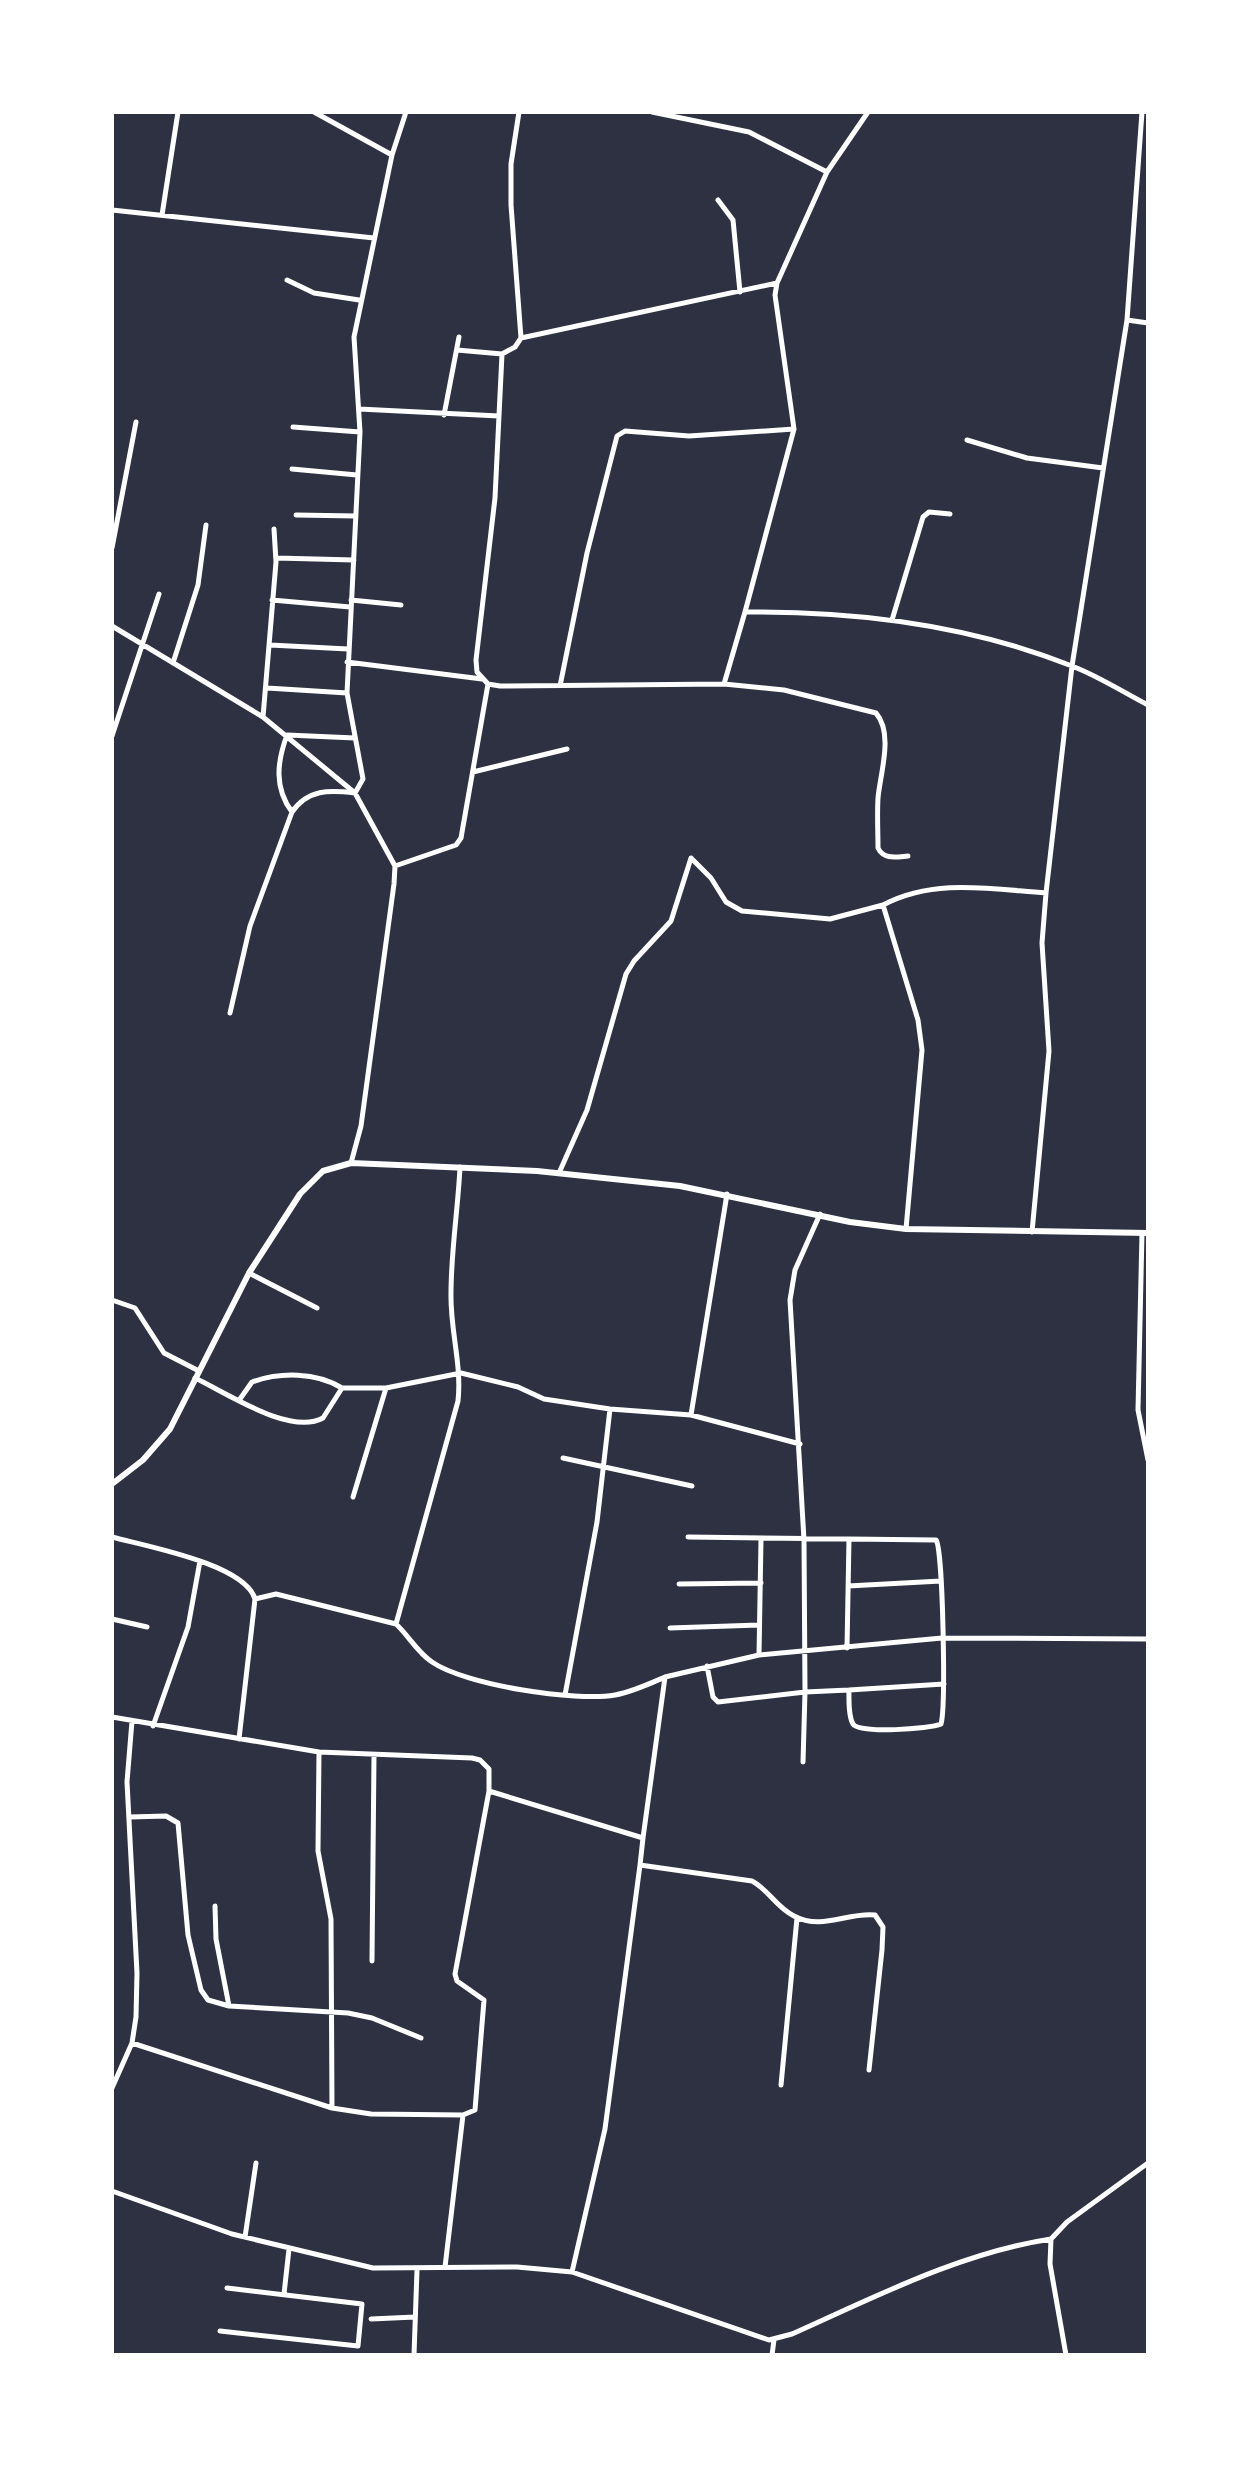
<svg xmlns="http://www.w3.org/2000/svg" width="1260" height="2467" font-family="Commissioner,sans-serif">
<rect width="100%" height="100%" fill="#2d3142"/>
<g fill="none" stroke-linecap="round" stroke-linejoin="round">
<path stroke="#fff" stroke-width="5" d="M519,112L511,164V205L521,338L777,283L775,295L794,429L745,612
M652,112L749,132L827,172L777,283
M392,155L406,112
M827,172L868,112
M718,200L733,220L740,292
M112,210L374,238
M162,215L178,112
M287,280L314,293L359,300
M1127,320L1142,112
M457,350L502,354
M359,409L499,416
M444,415L459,337
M293,427L360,432
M967,440L1027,458L1103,468
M292,469L357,475
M296,515L356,516
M112,548L136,422
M276,558L354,560
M272,600L350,607
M351,600L401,605
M892,620L923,517L929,512L950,514
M112,626L263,717L355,793L395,866L394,884L361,1126L351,1163
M270,645L348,649
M347,662L482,679
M173,663L198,585L206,525
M488,684L477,672L476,660L495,498L502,354L515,347L521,338
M724,684L784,690L876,713C894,734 880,774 878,798C877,815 878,831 878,848C884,860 896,857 908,856
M560,686L587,553L617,436L625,431L689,436L794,429
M267,688L347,693
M263,717L276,562L274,529
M112,736L159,594
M473,772L567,749
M292,812C274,788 277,762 287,735L355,738
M395,866L456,845L461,838L488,684L500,686L724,684L745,612C854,611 969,625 1072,666C1098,676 1123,692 1148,705
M230,1013L250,926L292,812C308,789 329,790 355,793L363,779L347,693L360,432L354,337L392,155L314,112
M460,1167C458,1209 451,1251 451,1293C450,1330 462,1364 458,1401L396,1624C409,1636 417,1652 432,1662C465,1685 576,1702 615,1695C632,1692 649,1684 665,1677
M559,1173L587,1110L626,974L634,961L671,921L691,858L711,878L726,902L742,911L830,919L883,905
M820,1214L795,1270L790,1300L804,1540L805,1692L849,1690
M906,1229L922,1050L918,1020L883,905C934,878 990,889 1046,893
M1032,1232L1049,1051L1042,943L1046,893L1072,666L1127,320L1148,323
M1142,1233L1138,1410L1148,1460
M249,1273L317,1308
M112,1300L135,1308L164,1353L199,1371
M195,1378C227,1393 290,1436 323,1418L342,1388H386L461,1373L518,1387L544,1399L610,1409L691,1415L800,1444
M240,1399L252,1382C280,1372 316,1372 342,1388
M691,1415L727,1194
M563,1458L692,1486
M353,1497L386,1388
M112,1537C145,1546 245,1564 255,1599L239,1739
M688,1537L849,1539
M679,1584L761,1583
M848,1586L941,1581
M255,1599L276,1594L396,1624
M112,1619L147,1627
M670,1628L759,1625
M847,1648L849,1539L936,1540C943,1548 946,1706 941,1724C930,1729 859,1734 853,1724C848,1716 849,1699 849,1690L944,1684
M759,1655L761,1539
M707,1666L713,1697L718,1702L805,1692L803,1762
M565,1695L597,1522L610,1409
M112,1717L319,1752L472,1758L480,1760L489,1769V1791L643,1838L640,1865L752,1881C769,1890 776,1907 794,1916C822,1931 847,1912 875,1915L883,1927L882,1950L869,2070
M153,1726L188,1627L200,1561
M319,1752L318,1851L331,1919L332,2108
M130,1817L166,1816L178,1823L188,1935L201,1990L208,2000L229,2006L348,2013L372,2018L421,2038
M643,1838L665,1677L759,1655L942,1638L1148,1639
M215,1906L216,1939L229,2006
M372,1961L374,1756
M132,2043L332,2108L371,2114L463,2115
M781,2085L797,1918
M112,2088L132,2043L136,2017L137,1973L127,1782L132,1721
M112,2191L232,2234L373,2268L517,2267L572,2272L769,2340L792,2334C875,2297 960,2253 1051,2239
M245,2237L256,2163
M445,2267L463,2115L475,2110L484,2000L457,1981L455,1974L489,1791
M572,2272L605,2129L640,1865
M284,2294L289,2249
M371,2319L415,2317
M220,2331L358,2346L362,2304L227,2288
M414,2355L417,2270
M772,2355L774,2340
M1066,2355L1050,2264L1051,2239L1067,2222L1148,2163"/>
<path stroke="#fff" stroke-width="6" d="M112,1484L143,1460L170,1429L249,1273L300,1194L323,1171L351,1163L537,1171L680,1186L850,1222L906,1229L1148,1233"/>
</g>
<rect width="1260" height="2467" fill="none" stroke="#ffffff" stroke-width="228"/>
</svg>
